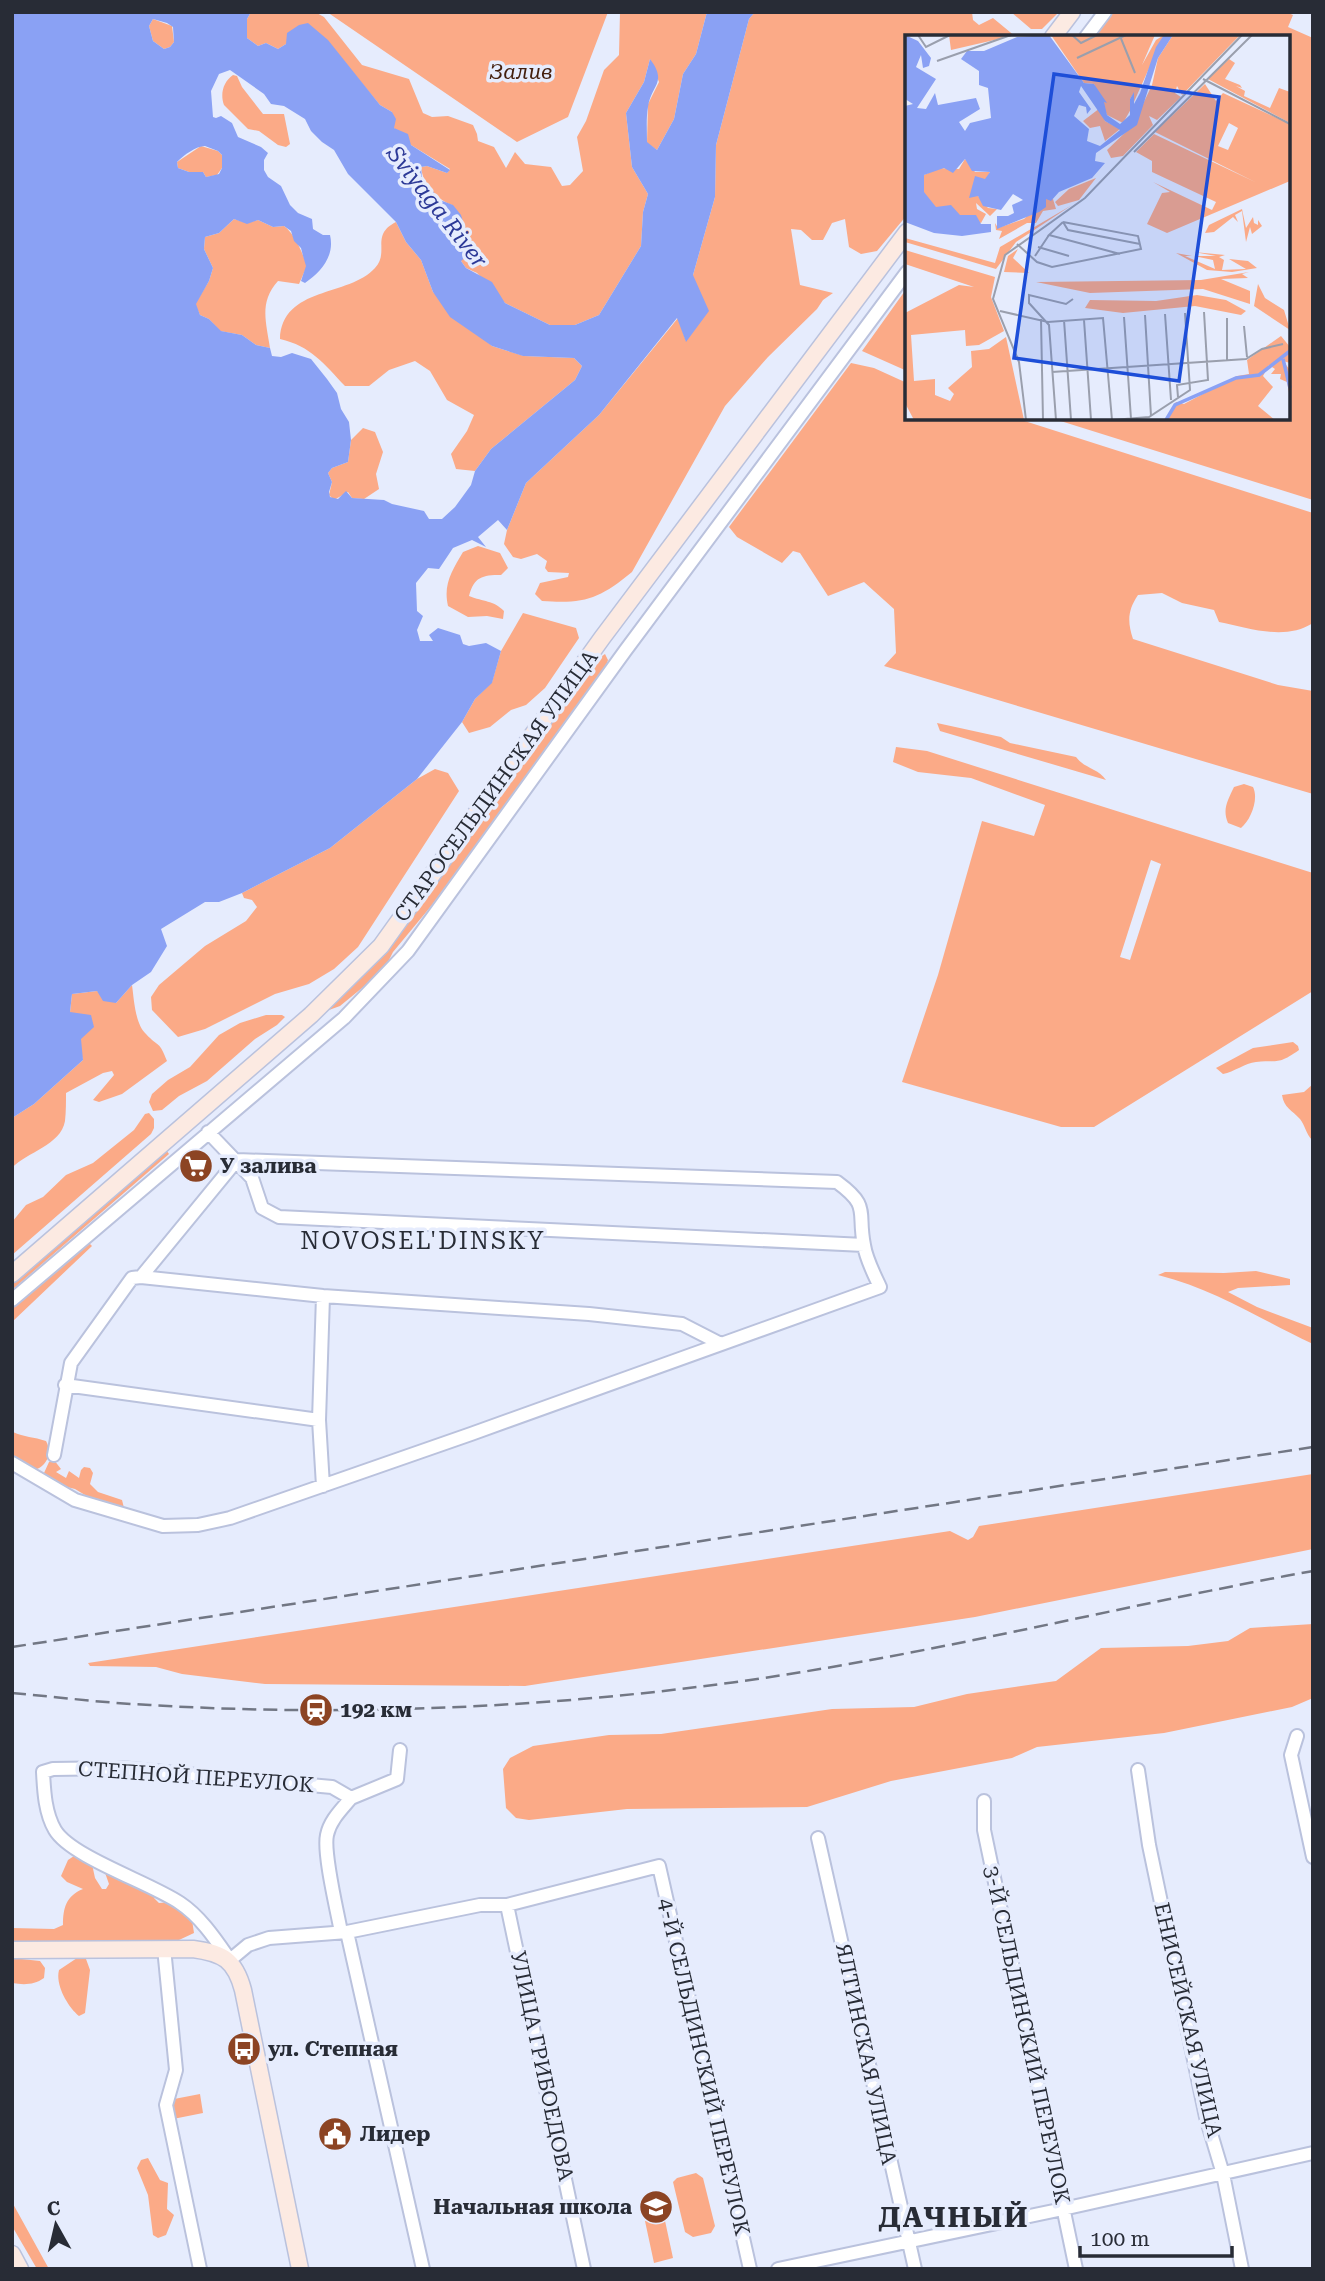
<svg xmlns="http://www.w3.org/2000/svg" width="1325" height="2281" font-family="'Roboto Serif',serif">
<rect width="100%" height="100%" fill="#e6ecfd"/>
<path fill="#fbaa87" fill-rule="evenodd" d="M251,12H315L324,17L362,65L409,79L423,113L432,117L448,116L473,125L477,134L478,141L494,147L506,168L515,152L525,164L551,167L562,186L570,185L583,171L577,137L586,121L604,70L619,55L620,12H707L696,54L683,74L674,119L657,150L647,143L648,104L659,82L650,59L644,82L626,113L632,167L648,194L643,212L641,246L599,315L575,325H550L505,303L477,273L466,268L461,261L452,205C436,199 423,185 421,167L427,166L447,173L450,169L411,145L394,128L392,112L380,105L355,75L286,44L278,49L266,43L258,46L247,38V19Z
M327,12H608L568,117L517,142Z
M755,12H972L973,20L979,25L993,18L1016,37H907V215L877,251L861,254L849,247L845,219L832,223L823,240H812L801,230L791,229L800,285L833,293L823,300L817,309L768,357L725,406L632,572C599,599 585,604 542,601L535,594L540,583L568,577L569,573L548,572L545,568L547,561L537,554L521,559L513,557L504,544L507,530L526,483L599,415L678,318L686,341L693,275L715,197L716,145L749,19Z
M1011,12H1059L1042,29H1031Z
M1112,12H1286L1293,15L1288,27L1313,38V500L1051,418H1288V37H1093Z
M153,19L172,26L174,42L170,47L164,49L153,41L149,26Z
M233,75L237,76L242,87L263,114H284L290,144L286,147L278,145L259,131L248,129L224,105C220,94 223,82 233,75Z
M201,146L218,151L222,155V168L217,175L206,177L203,172H189L178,168L177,162Z
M234,219L247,223L258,220L273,227L284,226C295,234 302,252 307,266L299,284L278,281C259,302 266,322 270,348L256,345L242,335L220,331L209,319L200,315L195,304L209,281L213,268L204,249L205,237L219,233Z
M396,222L406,242L421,260L433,292L492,346L524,356L574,358L582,366L575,380L491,449L475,471L456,469L451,454L467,431L474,415L447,400L430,371L415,361L389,370L369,386H345C324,364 311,346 280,339C282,286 349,297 375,268C390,252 370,235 396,222Z
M907,288V371L862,351Z
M851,363L874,368L907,383V418H1015L1313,513V623C1285,641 1249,628 1219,622L1214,610L1182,603L1162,593L1138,595C1128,610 1127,621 1133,639L1278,685L1313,691V794L884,666L896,653L894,609L864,582L828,596L800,553L793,551L782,563L737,537L729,527Z
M363,428L375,432L383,452L376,474L379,489L364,499L352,498L348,492L334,500L329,495L332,482L328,473L332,468L348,462L351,440Z
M478,546L500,553L508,568L501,575C482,575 474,577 469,596C484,602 493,600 504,611L503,619L487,616L468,617L448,606C443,584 452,571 463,552Z
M523,613L576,628L579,638L545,688L526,705L511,710L490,727L469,733L462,722L475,699L492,682L501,651Z
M605,654L608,660L605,669L432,905L393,952L384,970L340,1006L329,1010V1006L594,662Z
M937,723L1001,737L1010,743L1076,757C1085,769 1098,768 1106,780L940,731Z
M896,747L927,751L1313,873V991L1094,1127H1061L902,1082L938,975L982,821L1034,836L1045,805L971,778L918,772L893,762ZM1151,860L1161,864L1130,960L1120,957Z
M435,769L448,773L459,791L358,947L334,969L309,984L275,994L205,1029L178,1037L152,1010L151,997L159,985L205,946L246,921L257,907L252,900L244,898L242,893L330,848L417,779Z
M1244,784L1253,787C1259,799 1251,820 1241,828L1228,823C1222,809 1228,800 1234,787Z
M132,985C134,999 135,1024 146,1034C159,1048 159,1040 167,1061L122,1094L99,1102L93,1100L114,1075L112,1071L103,1073L66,1093C66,1102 66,1112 65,1121C61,1145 27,1152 12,1168V1118L34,1104L83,1060L70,1012L72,994L97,991L116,1003Z
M266,1015H282L285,1017L277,1025L255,1039L207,1081L179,1096L162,1110L153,1111L149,1102L152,1094L168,1080L190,1067L219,1035L240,1023Z
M1293,1042L1298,1046L1299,1050C1278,1065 1278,1060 1256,1062C1245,1063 1234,1072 1223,1074L1216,1068L1253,1048Z
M1313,1084V1139L1312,1140C1306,1134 1305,1125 1300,1119C1292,1110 1284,1108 1282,1095L1304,1092Z
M149,1113L154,1119V1128L151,1134L12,1255V1222L26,1205L43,1197L66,1175L93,1163L134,1130L145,1114Z
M164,1147L169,1154L12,1290V1277Z
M88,1242L92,1246L12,1322V1306Z
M1256,1271L1290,1279V1285L1238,1288L1228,1292L1257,1307L1313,1328V1344C1259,1319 1217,1290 1158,1275L1165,1272L1224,1273Z
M13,1432C24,1437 34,1437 46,1441C52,1452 48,1464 37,1469L25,1466L12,1456Z
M54,1460L61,1469L56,1472L66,1478L69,1471L79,1478L81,1470L84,1467L90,1468L93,1473L90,1484L98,1492L122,1500L124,1508L120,1511L95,1501L75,1489L55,1484L44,1473L49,1462Z
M1313,1474V1549L975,1617L525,1686L265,1684L182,1674L156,1667L90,1666L88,1663L950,1531L968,1540L973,1537L979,1526Z
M1313,1624V1698L1292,1707L1164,1733L1037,1747L1012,1758L891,1781L807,1807L627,1809L529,1820L516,1818L506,1808L503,1769L510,1758L533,1746L609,1735L661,1734L832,1709L914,1707L967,1694L1056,1681L1101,1648L1188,1646L1228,1641L1250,1628Z
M74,1856L92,1864L95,1878L102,1889H106L109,1884L103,1867L153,1891L154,1898L159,1903L172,1902L192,1920L194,1933L179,1940L159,1941L12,1942V1928L54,1929L63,1925C63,1908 66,1896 83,1889L67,1882L61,1876L68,1860Z
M80,1956L86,1959L90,1970L85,2013L79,2016C68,2007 55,1985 59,1970Z
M12,1958L40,1961L45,1968L44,1978C34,1985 24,1985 12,1983Z
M200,2094L203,2113L173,2119L169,2100Z
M148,2158L160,2180L168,2183L167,2209L174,2215L166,2235L158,2238L153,2235L148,2195L137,2168L141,2160Z
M696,2173L703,2178L715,2226L711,2233L693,2237L685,2232L673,2182L677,2178Z
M12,2202L49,2269H37L12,2226Z
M664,2216L673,2258L654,2263L645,2221Z"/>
<path fill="#8aa1f4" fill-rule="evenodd" d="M12,12H251L247,19V38L258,46L266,43L278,49L286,44L287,33L299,25L308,23L328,40L380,105L392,112L396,119L394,128L408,134L411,145L450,170L447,173L427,166L421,167L422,178L440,200L453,205L461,215L465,228L459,237V244L466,248L468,255L461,261L466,268L492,282L505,303L550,325H575L599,315L641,246L643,212L648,194L632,167L626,113L644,82L650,59C668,83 651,85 648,107C646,118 647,131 647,142L657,150L674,119L683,74L696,54L707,12H755L749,19L716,145L715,197L693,275L709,311L686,342L677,318L599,415L526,483L507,530L498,520L478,537L486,547L472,540L453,548L439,569L428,568L416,583L417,611L423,616L417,630L420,641H433L429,635L438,628L460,635L463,644L469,646L486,643L501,651L492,683L475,699L462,722L417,779L330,848L242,893L219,902H205L161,929L167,946L151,972L132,985L116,1003L103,1001L97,991L72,994L70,1012L91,1015L94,1027L81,1039L83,1060L34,1104L12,1118ZM153,19L167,23L173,27L174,42L170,47L164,49L153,41L149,26ZM230,70L264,94L271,104L284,106L305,119L311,131L322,142L334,150L348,174L396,222L406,242L421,260L433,292L450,317L492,346L523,356L574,358L582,366L575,380L491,449L475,471L471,485L455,507L442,519H429L424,511L392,504L384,500L352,498L346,491L338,499L330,497L329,492L332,482L328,473L332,468L348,462L351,440L349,422L341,409L337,393L327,379L311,359L292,353L281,357L272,356L270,348L256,345L242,335L221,331L209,319L200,315L196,304L209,281L213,268L204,249L205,237L219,233L234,219L247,224L258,220L273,227L284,226L291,231L294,241L301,248L303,256L306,266L301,281L305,283C321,272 335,256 330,235H323L313,229L312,219L298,213L290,205L281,186L268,177L264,170V160L268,153L261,147L238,137L232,123L221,116L216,118L213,117L211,91L219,74ZM205,146L218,151L222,155V168L219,174L206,177L203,172H189L178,168L177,162C184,155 196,146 205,146Z"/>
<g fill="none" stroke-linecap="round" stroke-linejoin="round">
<g stroke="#bac2dd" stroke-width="16">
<path id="street" d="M1086,37L1105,12
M208,1132L252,1178L262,1208L279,1217L864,1245
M237,1160L141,1277L323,1296L589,1314L682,1324L721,1344
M12,1300L344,1018L408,951L625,651L907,272
M65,1385L319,1420
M54,1455L71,1363L132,1278L141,1277
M12,1463L75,1500L163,1526L198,1525L230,1518L471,1434L880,1287C874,1274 866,1259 864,1245C857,1211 871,1207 837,1182L237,1160
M323,1486L319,1420L323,1296
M1297,1736L1291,1755L1313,1857
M400,1750L397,1779L351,1798L332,1787L120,1768L53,1769L43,1772C44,1791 45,1813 55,1830C71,1857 151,1883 180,1903C201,1917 216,1940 230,1960L248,1945L269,1938L347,1932L480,1905H507L659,1866L750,2269
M1138,1770L1149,1845L1206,2117L1223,2174L1242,2269
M984,1801V1830L1076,2269
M818,1838L915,2269
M507,1905L584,2269
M341,1932C337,1910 323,1853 327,1835C330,1820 342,1809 351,1798
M347,1932L423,2269
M164,1948L176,2070L166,2105L200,2269
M778,2269L1063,2209L1313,2153"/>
</g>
<g stroke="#bac2dd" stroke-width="19">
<path id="secondary" d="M1053,37L1072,12
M12,1274L311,1015L381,946L602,638L907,232
M12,1950L193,1949C223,1953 235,1960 243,1990L300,2269
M12,2254L20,2269"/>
</g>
<use href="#street" stroke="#fff" stroke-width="12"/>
<use href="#secondary" stroke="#fceae2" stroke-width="16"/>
<path stroke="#727784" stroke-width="2.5" stroke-dasharray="14 7" stroke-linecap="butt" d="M12,1647L1313,1447
M12,1693C58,1697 104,1703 150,1705C329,1716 519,1709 697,1687C904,1662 1107,1608 1313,1571"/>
</g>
<defs>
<g id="supermarket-disc" transform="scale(1.75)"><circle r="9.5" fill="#8c4423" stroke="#e6ecfd"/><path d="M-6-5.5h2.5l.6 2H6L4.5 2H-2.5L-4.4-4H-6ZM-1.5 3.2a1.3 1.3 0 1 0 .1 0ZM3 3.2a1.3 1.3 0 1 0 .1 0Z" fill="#fff"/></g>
<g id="station-disc" transform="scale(1.75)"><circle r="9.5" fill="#8c4423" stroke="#e6ecfd"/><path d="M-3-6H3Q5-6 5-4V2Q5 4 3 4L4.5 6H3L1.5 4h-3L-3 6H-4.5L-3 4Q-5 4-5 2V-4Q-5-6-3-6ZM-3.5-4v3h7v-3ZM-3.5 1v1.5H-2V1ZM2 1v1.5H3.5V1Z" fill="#fff"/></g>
<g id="bus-disc" transform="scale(1.75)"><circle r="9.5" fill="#8c4423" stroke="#e6ecfd"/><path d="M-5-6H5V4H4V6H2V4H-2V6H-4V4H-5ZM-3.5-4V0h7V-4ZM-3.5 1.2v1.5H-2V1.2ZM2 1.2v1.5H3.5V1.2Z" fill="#fff"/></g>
<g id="civic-disc" transform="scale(1.75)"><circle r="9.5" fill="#8c4423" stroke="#e6ecfd"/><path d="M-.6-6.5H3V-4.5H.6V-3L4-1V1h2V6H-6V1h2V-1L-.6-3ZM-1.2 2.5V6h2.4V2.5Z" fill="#fff"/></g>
<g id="school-disc" transform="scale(1.75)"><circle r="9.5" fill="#8c4423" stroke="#e6ecfd"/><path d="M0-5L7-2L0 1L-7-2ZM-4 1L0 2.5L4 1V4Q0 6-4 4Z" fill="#fff"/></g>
</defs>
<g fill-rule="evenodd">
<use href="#supermarket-disc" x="196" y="1166"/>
<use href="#station-disc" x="316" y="1710"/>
<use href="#bus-disc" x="244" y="2049"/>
<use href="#civic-disc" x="335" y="2134"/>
<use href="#school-disc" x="656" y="2207"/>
</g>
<g text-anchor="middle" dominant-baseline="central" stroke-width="7" stroke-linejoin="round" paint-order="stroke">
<g font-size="21" font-style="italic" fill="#431f0e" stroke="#e6ecfd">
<text x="521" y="72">Залив</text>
</g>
<g font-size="21" fill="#282c36" stroke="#e6ecfd">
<text transform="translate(496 786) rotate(-54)">СТАРОСЕЛЬДИНСКАЯ УЛИЦА</text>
<text transform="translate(196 1777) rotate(4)">СТЕПНОЙ ПЕРЕУЛОК</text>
<text transform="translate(1188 2020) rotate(77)">ЕНИСЕЙСКАЯ УЛИЦА</text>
<text transform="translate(1027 2035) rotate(78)">3-Й СЕЛЬДИНСКИЙ ПЕРЕУЛОК</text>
<text transform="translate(866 2054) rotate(78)">ЯЛТИНСКАЯ УЛИЦА</text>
<text transform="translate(542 2066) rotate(78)">УЛИЦА ГРИБОЕДОВА</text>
<text transform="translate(704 2067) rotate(77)">4-Й СЕЛЬДИНСКИЙ ПЕРЕУЛОК</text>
</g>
<g font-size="21" font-weight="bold" fill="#282c36" stroke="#e6ecfd" text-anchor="start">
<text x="220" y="1166">У залива</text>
<text x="340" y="1710">192 км</text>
<text x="268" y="2049">ул. Степная</text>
<text x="360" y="2134">Лидер</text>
<text x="632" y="2207" text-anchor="end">Начальная школа</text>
</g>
<g font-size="23" font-style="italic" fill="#2c3997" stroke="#e6ecfd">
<text transform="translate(437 207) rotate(52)">Sviyaga River</text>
</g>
<g font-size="24" letter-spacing="2" fill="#282c36" stroke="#e6ecfd">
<text x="423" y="1241">NOVOSEL'DINSKY</text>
</g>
<g font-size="28" font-weight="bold" letter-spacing="2" fill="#282c36" stroke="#e6ecfd">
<text x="954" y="2217">ДАЧНЫЙ</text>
</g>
</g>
<g transform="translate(905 35)">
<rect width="385" height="385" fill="#e6ecfd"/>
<path d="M44,0H111L46,15ZM146,0H250L237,30L251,5L259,0L228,69L229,58L225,64L226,74L218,88L202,80L189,49L179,48ZM268,0H335L277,60L272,51L270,58L276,62L252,85L244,81L248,90L218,121L206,123L202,115L228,90L247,50L253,23ZM324,24L330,28L320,44L335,50L337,53L331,51L340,56L339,61L365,73L374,53L385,57V88L303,44ZM300,49L311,66L318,58L385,89V146L262,198L242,189L257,158L265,157L248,147L307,175L311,167L247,137V126L231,117L249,99L350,147L250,97ZM324,88L333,93L323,115L313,111ZM195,73L200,86L215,94L200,106L195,91L185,93L178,86ZM60,124L70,137H85L73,161L83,173L92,174L85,181L71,168L72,174L81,179L76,188L31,173L19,158V140L34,133L54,134ZM191,143L174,165L153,171L150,167L164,154ZM141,164H148L151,174L138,176L131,188H122L94,204L97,196L91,195L90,188L93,193L119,184ZM167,170L111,207L91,234L0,207V203L90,228L95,212ZM337,174L341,193L348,182L349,188L353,190V185L357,191L347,199L345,192L341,207L337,176L330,180L333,187L328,182L309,197L300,198L304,190ZM113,214L108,223L124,238L99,237L103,221ZM0,215L90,242L86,262L99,296L74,310L61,311L60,295L6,300L9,346L30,344V360L45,366L49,359L43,353L67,332L66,316L84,314L101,302L119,385H9L0,368V278L54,250L69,252L0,229ZM289,217L320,220L314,222L319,225L317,235L341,234L324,224L343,226L352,233L327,237L302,235L271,218L287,221H280L310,234L308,225L289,221H311ZM344,237L337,239L343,243L316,244L345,256V269L298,254L185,258L131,247L296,245ZM353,249L360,263L379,275L385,295L349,271ZM292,260L321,265L341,276L336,280L290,271L218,278L180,273L185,265L251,266ZM376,301L385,312V328L378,326L385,335V363L382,347L375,344L376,339H366L370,334L364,330L358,341L368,352L353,371L370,385H260L271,367L279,369L332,341L344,339L342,325Z" fill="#fbaa87" fill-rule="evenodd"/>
<path d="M0,0L13,6L26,23L24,31L18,33L16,20L11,32L31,44L12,73L21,74L30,58L33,70L71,63L75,74L54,87L60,96L65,88L86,83L83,53L74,50V36L56,24L62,16H79L112,2L144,0L179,48L189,49L202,68L199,67L202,80L215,89L225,80V64L229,57V69L235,58L251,12L259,0H268L253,23L232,90L191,118L190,126L200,128L187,143L154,157L146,166L141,164V172L134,177L92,194V181H103L109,178L107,170L118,165L108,159L96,175L78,171L73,161L64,163L70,141L80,144L85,137L67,136L60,124L48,138L39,133L19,140V157L31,172L46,170L55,180H71L76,189H86V197L57,201L29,198L0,187V71L8,69L0,64ZM176,51L200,86L215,95L195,111L182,106L184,94L169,81L174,70L181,72L182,79L186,74L174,57Z" fill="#8aa1f4" fill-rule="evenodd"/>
<path fill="none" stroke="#8aa1f4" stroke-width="3.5" d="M378,324L385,353M261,385L270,370L331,343L354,340L385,316"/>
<path fill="none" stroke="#9a9fad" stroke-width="2" d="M13,0L21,12L45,0M167,0L176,8L192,0M215,1L230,38M172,23L221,0M32,26L106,0M298,44L385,89M229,117L347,0M158,187L144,200L215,219M158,187L163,195L235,209M112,209L132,227L147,232L236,214L233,201L158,187M133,212L164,221M130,221L144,200M95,276L143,287L198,283L207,385M260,279L266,365M240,280L246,381M219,282L226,384M322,283V326M136,284L138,385M159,285L166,385M179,285L186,385M339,291L342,322M147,337L341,324L357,314L378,309M273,362L272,350L303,345L299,277M121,385L114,327L88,264L100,220L180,163L337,0M151,385L144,290L124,268V260L161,269L168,264M208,385L244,382L285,355L280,278"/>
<path fill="#1d4ed8" fill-opacity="0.15" stroke="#1d4ed8" stroke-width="3.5" d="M149,39L314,62L274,346L109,323Z"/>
<rect width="385" height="385" fill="none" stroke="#282c36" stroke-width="3.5"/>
</g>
<rect width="1325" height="2281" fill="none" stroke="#282c36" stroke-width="28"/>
<g transform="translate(56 2225) rotate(352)" stroke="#e6ecfd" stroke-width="5" paint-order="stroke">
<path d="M0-5L12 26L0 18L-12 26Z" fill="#282c36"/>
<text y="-10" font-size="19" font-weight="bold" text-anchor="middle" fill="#282c36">С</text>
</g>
<path d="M1080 2246v10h152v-10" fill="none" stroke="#282c36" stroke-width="3.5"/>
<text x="1090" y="2246" font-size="21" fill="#282c36" stroke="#e6ecfd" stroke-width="5" paint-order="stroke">100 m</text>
</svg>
